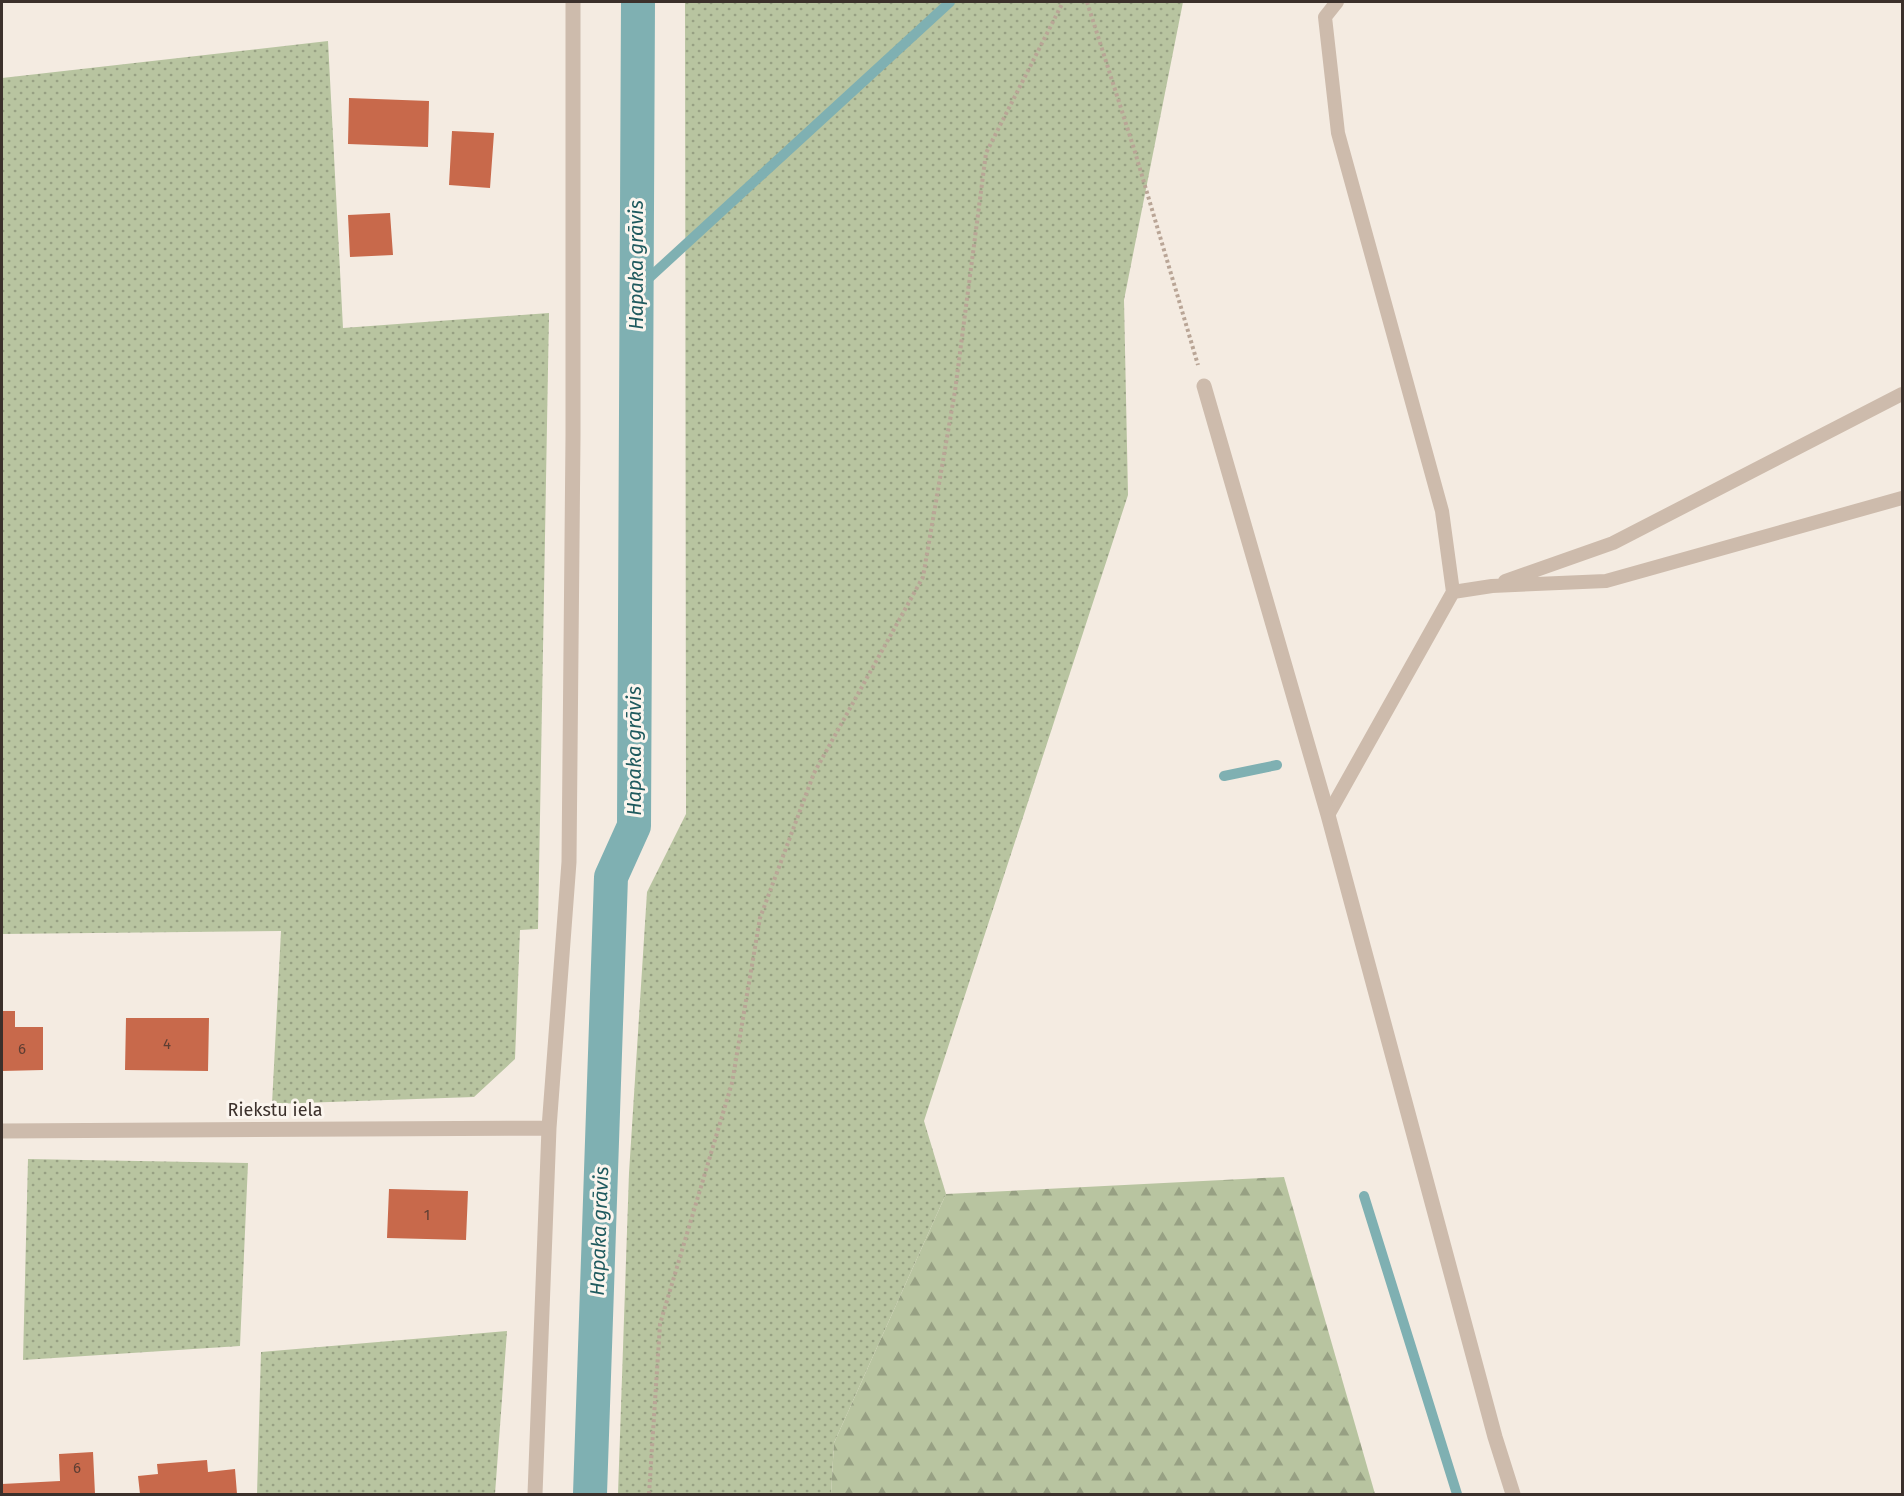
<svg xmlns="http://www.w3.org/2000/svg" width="1904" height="1496" font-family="'Fira Sans',sans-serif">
<defs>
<pattern id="grass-dots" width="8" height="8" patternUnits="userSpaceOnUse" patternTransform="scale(1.5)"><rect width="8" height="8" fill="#b8c4a0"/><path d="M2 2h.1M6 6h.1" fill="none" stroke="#97a083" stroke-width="1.8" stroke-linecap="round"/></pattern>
<pattern id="forest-firs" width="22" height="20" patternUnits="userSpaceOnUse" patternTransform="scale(1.5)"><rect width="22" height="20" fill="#b8c4a0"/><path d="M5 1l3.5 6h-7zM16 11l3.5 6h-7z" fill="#97a083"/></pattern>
</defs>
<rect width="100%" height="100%" fill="#f4ebe1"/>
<path fill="url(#grass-dots)" d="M685,2H1183L1124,300L1128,495L924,1121L946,1194L834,1443L831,1494H618L629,1173L647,892L686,814Z
M328,41L343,328L549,313L538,929L520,930L515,1059L474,1097L272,1104L281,931L2,934V78Z
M28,1159L248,1163L240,1346L23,1360Z
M507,1331L495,1494H257L261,1352Z"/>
<path fill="url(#forest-firs)" d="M1284,1177L1375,1494H831L834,1443L946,1194Z"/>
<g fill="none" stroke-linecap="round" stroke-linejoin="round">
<path stroke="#7fb0b2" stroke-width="10" d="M637,289L950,2
M1224,776L1277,765
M1364,1196L1457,1494"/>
<path stroke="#7fb0b2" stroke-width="34" d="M590,1494L611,877L634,826L638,2"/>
</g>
<path fill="#c8694b" d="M349,98L429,101L428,147L348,144Z
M452,131L494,133L490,188L449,185Z
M390,213L393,255L350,257L348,215Z
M2,1011H15V1027H43V1070L2,1071Z
M126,1018H209L208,1071L125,1070Z
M389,1189L468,1191L466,1240L387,1238Z
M93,1452L95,1494H2V1484L60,1481L59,1454Z
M207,1460L208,1472L235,1469L237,1494H140L138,1476L158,1474L157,1464Z"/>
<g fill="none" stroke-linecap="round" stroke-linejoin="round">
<path stroke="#b9a596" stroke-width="4" stroke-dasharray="3 3" stroke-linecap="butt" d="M1087,2L1135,152L1198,365
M649,1494L660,1324L732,1083L760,918L814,773L923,577L955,391L986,153L1063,2"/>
<path stroke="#cdbbac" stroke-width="14" d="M1505,581L1613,543L1902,394
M1453,592L1492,586L1606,581L1902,498
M1328,815L1453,592L1442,511L1338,133L1325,17L1337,2"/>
<path stroke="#cdbbac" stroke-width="15" d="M1204,386L1328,815L1495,1437L1513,1494
M2,1131L549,1128
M535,1494L549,1128L569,862L573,436V2"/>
</g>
<g text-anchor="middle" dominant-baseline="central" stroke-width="6" stroke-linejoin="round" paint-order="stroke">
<g font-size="15" fill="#5e3e33">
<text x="167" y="1044">4</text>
<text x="22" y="1049">6</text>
<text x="427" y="1215">1</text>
<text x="77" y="1468">6</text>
</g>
<g font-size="18" fill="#3b302b" stroke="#fbf5ee">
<text x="275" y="1110">Riekstu iela</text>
</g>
<g font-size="20" font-style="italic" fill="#1f5a5e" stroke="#fbf5ee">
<text transform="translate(636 265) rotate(-90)">Hapaka grāvis</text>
<text transform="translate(634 751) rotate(-90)">Hapaka grāvis</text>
<text transform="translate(599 1231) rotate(-88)">Hapaka grāvis</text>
</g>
</g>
<rect width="1904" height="1496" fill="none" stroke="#3b302b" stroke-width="6"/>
</svg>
